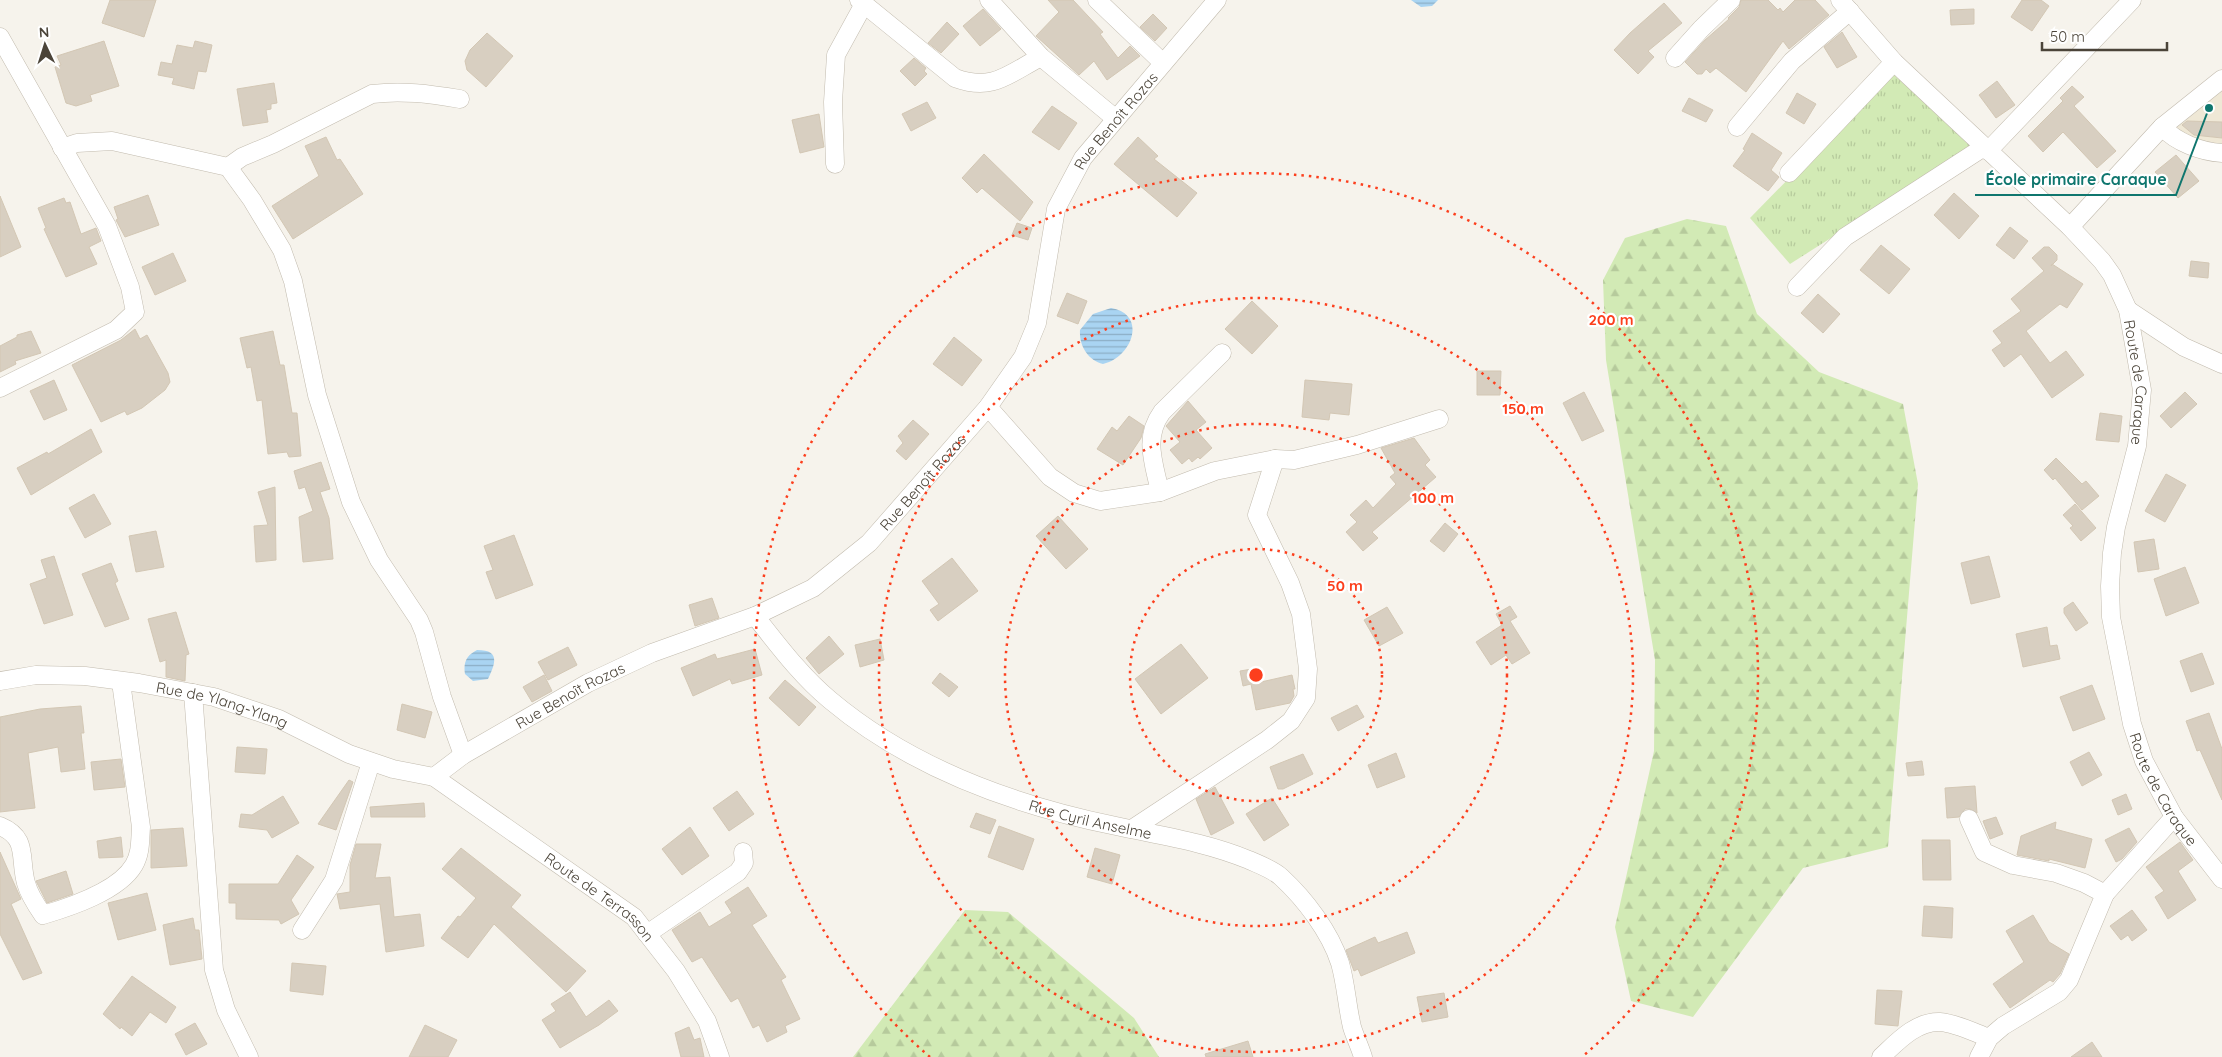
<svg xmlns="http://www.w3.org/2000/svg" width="2222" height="1057" font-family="Quicksand,sans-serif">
<defs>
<pattern id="grass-tufts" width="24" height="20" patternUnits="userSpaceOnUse" patternTransform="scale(1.25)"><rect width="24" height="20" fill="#d2eab5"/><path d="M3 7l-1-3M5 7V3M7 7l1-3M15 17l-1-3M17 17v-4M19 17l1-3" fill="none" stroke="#b6ca9c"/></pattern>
<pattern id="forest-firs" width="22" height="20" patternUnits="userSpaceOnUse" patternTransform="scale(1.25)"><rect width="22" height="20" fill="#d2eab5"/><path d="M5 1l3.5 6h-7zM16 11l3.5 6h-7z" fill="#b6ca9c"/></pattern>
<pattern id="water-rules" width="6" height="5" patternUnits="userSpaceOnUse" patternTransform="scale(1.25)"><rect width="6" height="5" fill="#a9d4f2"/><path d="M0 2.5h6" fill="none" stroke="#8caec5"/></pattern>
</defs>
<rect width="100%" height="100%" fill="#f6f3ec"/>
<path fill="#efe8d6" d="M2222,88V144H2198L2175,127Z"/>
<path fill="url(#grass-tufts)" d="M1892,73L1974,147L1790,264L1750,218Z"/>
<path fill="url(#forest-firs)" d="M1687,219L1726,226L1757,314L1819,372L1903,404L1918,484L1888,847L1803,868L1693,1017L1631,1001L1615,927L1654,751L1655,660L1606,360L1603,280L1625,238Z
M965,910L1008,912L1134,1018L1159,1057H853Z"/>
<path fill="url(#water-rules)" d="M1411,0H1438L1432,6L1421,7Z
M1111,308C1148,314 1132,358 1103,364C1088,360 1079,346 1080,330L1093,314Z
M477,650C501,650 495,664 488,679L473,681L465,674C463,662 467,655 477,650Z"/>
<path fill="#d8cfc1" stroke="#d3c7b4" d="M110,0H156L144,37L102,23Z
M1048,0H1073L1103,32L1100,34L1118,58L1130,46L1140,56L1107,80L1094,61L1079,75L1036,36L1059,12Z
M1741,0H1768L1778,10L1780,8L1783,12L1795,0H1815L1829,15L1789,49L1783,41L1746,92L1716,68L1710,73L1706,69L1702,74H1697L1685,62L1705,40L1729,19L1728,18L1739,7Z
M2022,0H2041L2049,6L2032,31L2011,17Z
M1664,3L1682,23L1648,51L1654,57L1638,74L1614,50L1630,33Z
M983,9L1001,29L980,46L963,26Z
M1974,9V24L1951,25L1950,10Z
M1153,14L1167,28L1155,41L1140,27Z
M947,22L959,34L941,53L928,43Z
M1842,32L1857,57L1837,68L1824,47Z
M487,33L513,56L486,87L467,70L465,61L470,50Z
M104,41L119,86L90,95L92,101L76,106L66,103L55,67L61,65L57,56Z
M195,41L212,45L206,72L198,71L194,89L172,84L174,78L158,75L161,62L172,64L177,45L193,48Z
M914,58L926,68L924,71L927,74L915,86L900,71Z
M1997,81L2015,105L1996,118L1979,95Z
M274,83L277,103L271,104V109L266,110L268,122L243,126L237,89Z
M2072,86L2084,97L2074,106L2116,151L2097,168L2063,132L2043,152L2028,136L2063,101L2060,98Z
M1797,93L1816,104L1804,124L1786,113Z
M1689,98L1713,110L1706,122L1682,111Z
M927,102L936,118L911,131L902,114Z
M1052,106L1077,123L1059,150L1032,132Z
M819,114L824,147L800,153L792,120Z
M2187,121L2222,122V138L2194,135L2182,125Z
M1752,133L1782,153L1771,170L1779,177L1768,191L1733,166L1745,150L1743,149Z
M326,137L337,160L340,159L363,194L293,239L272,206L319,176L305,146Z
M1138,137L1158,156L1154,159L1197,193L1177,217L1114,164Z
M984,154L1033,202L1020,221L982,188L977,193L962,178Z
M2176,155L2199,181L2178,198L2155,172Z
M1954,193L1979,216L1959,239L1934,215Z
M148,195L159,225L125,237L116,220L118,219L114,207Z
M0,196L21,247L0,257Z
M64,198L66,203L70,202L81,234L96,228L101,241L89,247L97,264L66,277L44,229L46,228L38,208Z
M1017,223L1032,228L1028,240L1012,235Z
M2010,227L2028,241L2014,259L1996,245Z
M1881,245L1910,269L1889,294L1860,270Z
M2044,247H2049L2057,255V260L2051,266L2052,264L2083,284L2067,308L2060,304L2026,331L2050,363L2066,351L2084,375L2052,398L2021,354L2004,367L1992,350L2002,343L1993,331L2021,311L2011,299L2044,271L2032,258Z
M173,253L186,281L155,295L142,267Z
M2191,261L2209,263L2208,278L2189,276Z
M1067,293L1087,301L1078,324L1057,316Z
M1818,294L1840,314L1823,333L1801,313Z
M1252,301L1278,326L1252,354L1225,329Z
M135,329L140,339L147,335L168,373L170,382L165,390L142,408L127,415L125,411L101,422L72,365L121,340Z
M31,331L41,353L15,361L16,364L0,372V346L17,337V335Z
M273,331L280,365H284L292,413H297L301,456L289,457L287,452L268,454L262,400L257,401L251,367L247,368L240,338Z
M954,337L982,360L962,386L933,364Z
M1477,371H1501L1500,395H1477Z
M54,380L67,410L44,420L30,391Z
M1305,380L1352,384L1349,415L1330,413L1329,420L1302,417Z
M1584,392L1604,431L1582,441L1563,403Z
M2185,392L2197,404L2171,428L2160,416Z
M1188,401L1206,422L1196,430L1212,448L1200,459L1198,457L1192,462L1189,458L1182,464L1170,450L1180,442L1166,426Z
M2100,413L2122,416L2119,442L2096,440Z
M1129,416L1144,426L1141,438L1123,465L1097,449L1112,427L1117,431Z
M913,420L929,434L906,460L896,451L903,443L898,436Z
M91,429L102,452L31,495L17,468L47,452L48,454Z
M1414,438L1430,460L1425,465L1436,477L1372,532L1378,538L1363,551L1346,532L1357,522L1350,515L1366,500L1373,508L1396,484L1390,477L1395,473L1381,448Z
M2056,458L2082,484L2086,481L2099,496L2082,510L2055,478L2053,480L2044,470Z
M321,462L330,489L320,492L329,518L333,559L303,562L299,517L313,511L305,487L299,489L294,471Z
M2166,474L2186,485L2165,522L2145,511Z
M275,487L276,560L256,562L254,526L268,525L258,492Z
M94,494L111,524L85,538L69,508Z
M2075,504L2096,528L2081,541L2070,528L2073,526L2063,515Z
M1058,516L1088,549L1066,569L1036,536Z
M1445,523L1458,534L1444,552L1430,541Z
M156,531L164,567L136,572L129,536Z
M514,535L533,585L496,599L486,572L493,570L484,546Z
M2154,539L2159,569L2138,572L2134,542Z
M54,556L73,615L44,624L30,584L47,578L41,560Z
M1989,556L2000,597L1971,604L1961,563Z
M952,558L978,591L938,621L930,610L939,604L922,581Z
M111,563L118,581L115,583L129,619L105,627L82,574Z
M2185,567L2199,603L2166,616L2154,579Z
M712,598L719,618L695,626L689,605Z
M2073,602L2088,623L2076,631L2064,613V608Z
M1510,606L1517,617L1510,621L1530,653L1512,664L1506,655L1491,665L1476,642L1502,625L1496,614Z
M1387,607L1403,633L1379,646L1364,620Z
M176,612L189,654L186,655L185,681L166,677V660L160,662L148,619Z
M2047,627L2050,646L2057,645L2060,659L2023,667L2016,634Z
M829,636L844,654L819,674L806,658Z
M880,639L884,660L860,667L855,645Z
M1181,644L1208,678L1161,714L1135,679Z
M568,647L577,665L548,680L538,662Z
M755,649L762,675L732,684L730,679L693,696L681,668L715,654L717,659Z
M2202,653L2214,684L2191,692L2180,661Z
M1258,668L1261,682L1292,675L1295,689H1293L1294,696L1290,703L1256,710L1251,684L1243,686L1240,671Z
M940,673L958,687L949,697L932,683Z
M544,675L552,691L532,702L523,687Z
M785,680L816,707L799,726L769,698Z
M2092,685L2105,719L2073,731L2060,697Z
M402,704L432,712L425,738L397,730Z
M1357,705L1364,717L1338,731L1331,718Z
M81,706L84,733H81L85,769L61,772L58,747L28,753L35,808L0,812V717L40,709Z
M2209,713L2222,749V800L2200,750L2197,751L2186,721Z
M237,747L267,749L265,774L235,772Z
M2089,752L2102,775L2082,786L2070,762Z
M1396,753L1405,777L1377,788L1368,765Z
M1303,754L1313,774L1283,789H1278L1270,767Z
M121,759L125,787L94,790L91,762Z
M1922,761L1924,775L1908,776L1906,763Z
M349,780L353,782L336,830L318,824Z
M1975,786L1977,813L1970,809H1965L1959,817L1947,818L1945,788Z
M1215,787L1234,823L1211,835L1196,799Z
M737,791L754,814L729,831L713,808Z
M2126,794L2132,809L2118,815L2112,800Z
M283,796L299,823L272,838L267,830L239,827L241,814L252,815Z
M1272,798L1289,825L1264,841L1246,814Z
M424,803L425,817H371L370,807Z
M976,813L996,820L990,834L970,827Z
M1996,817L2003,834L1990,839L1983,821Z
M2056,822L2055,829L2092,839L2085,868L2049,859V861L2017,855L2021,836Z
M999,826L1034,839L1023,870L988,857Z
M690,827L709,856L682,875L662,849Z
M183,828L187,866L151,868V830Z
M2129,828L2137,842L2122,859L2116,862L2105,840Z
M121,837L123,857L99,858L97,841Z
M1922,840H1950L1951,880H1923Z
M2180,842L2193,860L2178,871L2196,900L2168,919L2155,897L2164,891L2146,867Z
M356,844H381L375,878L390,877L394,917L420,914L424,946L386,952L380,904L340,909L337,894L350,892V865Z
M461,848L521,895L511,907L586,971L566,992L494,924L468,958L441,938L458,916L460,917L476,898L442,869Z
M1095,848L1120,855L1112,884L1087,877Z
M0,852L21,899L11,904L42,973L23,980L0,934Z
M297,855L314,867L291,900L299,914L281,924L279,920L236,919V903H229V884H278Z
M66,871L73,894L47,903L36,881Z
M748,887L767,916L752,925L786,977L781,980L800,1019L785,1026L787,1032L767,1042L759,1025L753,1028L738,998L731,1002L702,957L692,962L672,930L700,912L709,927L732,913L725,902Z
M147,893L156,930L118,940L108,903Z
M1924,906L1953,908L1952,938L1922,936Z
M2132,910L2147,930L2132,941L2128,935L2121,940L2110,926Z
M2033,915L2049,942L2069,954L2060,974L2053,982L2050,980L2010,1008L1993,984L2024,962L2006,931Z
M193,918L195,930H199L202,959L170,965L163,925Z
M1407,932L1415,953L1361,976L1358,969L1354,971L1346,950L1375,937L1378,943Z
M292,963L326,966L323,995L290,991Z
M132,976L176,1007L166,1023L150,1012L132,1036L121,1027L120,1029L103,1014Z
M1877,990L1902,991L1898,1026L1875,1024Z
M570,992L586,1017L609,1000L618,1011L599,1025L560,1048L542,1020L556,1011L551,1004Z
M1444,993L1448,1017L1422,1022L1417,997Z
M195,1023L207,1044L186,1055L175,1034Z
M425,1025L457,1040L448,1057H409Z
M689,1027L694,1040L700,1038L704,1057H681L675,1033Z
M1248,1041L1253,1057H1206L1205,1054Z
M2092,1042L2102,1057H2071Z"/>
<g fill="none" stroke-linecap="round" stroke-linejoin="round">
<g stroke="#c2bbae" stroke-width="19">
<g id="minor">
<path d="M859,0L955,78C993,92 1008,74 1041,57"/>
<path d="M989,0L1041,57L1116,119"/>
<path d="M1097,0L1163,63"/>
<path id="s1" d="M1840,0L1894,62L2070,227L2102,261L2112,275L2128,310L2142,390L2137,446L2116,527L2112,553L2110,586L2111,617L2132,724L2144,761L2174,817L2222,879"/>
<path d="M0,37L107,226L130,287L135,312L116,330L0,388"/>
<path d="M1675,58L1701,29L1731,0"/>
<path d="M1737,127L1792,61L1850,11"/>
<path d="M2162,127C2176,142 2201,152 2222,153"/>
<path d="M62,148L77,143L112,141L228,167L252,200L282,250L293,281L317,395L351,502L379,560L419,620L424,632L442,697L463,755"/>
<path d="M1988,151L2132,0"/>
<path d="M835,164L833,102L836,55L864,4"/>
<path d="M228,167L242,157L273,144L372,94C402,90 430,94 460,99"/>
<path d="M1789,173L1894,62"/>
<path d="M2070,227L2162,127L2222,79"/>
<path d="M1797,287L1845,237L1984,147"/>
<path d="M2128,310L2184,347L2222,364"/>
<path d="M988,407L1050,477L1074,493L1100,501L1160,492L1215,471L1275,459L1294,460L1357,445L1439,419"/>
<path d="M1160,492C1154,463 1143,438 1162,412L1222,353"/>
<path id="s2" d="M755,616C778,645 801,676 830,700C911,768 1013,805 1116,826C1162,836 1205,842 1249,860C1260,865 1272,869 1281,877C1305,899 1330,932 1340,963C1346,984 1347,1006 1352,1027C1355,1037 1360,1047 1363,1057"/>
<path id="s3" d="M0,681L36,675L85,676L139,683L214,697L279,719L349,754L393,769L434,777L634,917L676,971L707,1021L720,1057"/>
<path d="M193,693L214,970L226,1010L249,1057"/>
<path id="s4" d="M434,777L463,755L588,683L652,653L755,616L813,588L869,543L988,407L1023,357L1037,323L1056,209L1083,158L1217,0"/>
<path d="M1969,819L1984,852L2013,865L2056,873L2084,883L2105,894L2069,980L2059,992L2003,1026L1989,1038L1979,1057"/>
<path d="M0,826C29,838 19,858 26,883C29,894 36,905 43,915C70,907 119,891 134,865C141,853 140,840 141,827L121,682"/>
<path d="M1132,829L1267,740L1291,721L1306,698L1308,669L1301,614L1290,583L1257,515L1275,459"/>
<path d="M2105,894L2174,817"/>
<path d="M302,930L334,880L371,762"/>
<path d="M647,934L738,872L744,863L743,852"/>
<path d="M1881,1057C1897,1042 1916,1021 1940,1022C1956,1023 1975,1033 1989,1038"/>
</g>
</g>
<use href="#minor" stroke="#fff" stroke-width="18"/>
</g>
<g fill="none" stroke="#fc3f1d" stroke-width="2.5" stroke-dasharray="2.5 5">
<circle cx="1256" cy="675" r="126"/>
<circle cx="1256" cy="675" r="251"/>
<circle cx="1256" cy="675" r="377"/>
<path d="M930 1057A502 502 0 1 1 1582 1057"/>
</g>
<g text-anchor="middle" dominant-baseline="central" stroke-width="4.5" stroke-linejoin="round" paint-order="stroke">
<g font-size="15" fill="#4b4439" stroke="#fff">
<text stroke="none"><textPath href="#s4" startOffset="998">Rue Benoît Rozas</textPath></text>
<text stroke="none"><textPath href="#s1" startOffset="499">Route de Caraque</textPath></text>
<text stroke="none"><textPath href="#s4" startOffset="578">Rue Benoît Rozas</textPath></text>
<text stroke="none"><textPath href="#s4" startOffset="159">Rue Benoît Rozas</textPath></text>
<text stroke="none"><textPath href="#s3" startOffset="226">Rue de Ylang-Ylang</textPath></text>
<text stroke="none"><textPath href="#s1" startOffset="919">Route de Caraque</textPath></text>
<text stroke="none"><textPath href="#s2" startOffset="402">Rue Cyril Anselme</textPath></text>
<text stroke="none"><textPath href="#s3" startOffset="656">Route de Terrasson</textPath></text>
</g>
</g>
<circle cx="1256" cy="675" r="8" fill="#fc3f1d" stroke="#fff" stroke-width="2.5"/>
<g font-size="15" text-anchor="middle" font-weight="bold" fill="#fc3f1d" stroke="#fff" stroke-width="4.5" stroke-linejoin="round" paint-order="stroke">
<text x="1611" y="325">200 m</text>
<text x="1523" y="414">150 m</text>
<text x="1433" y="503">100 m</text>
<text x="1345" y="591">50 m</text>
</g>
<path fill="none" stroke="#0f766e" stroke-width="2" d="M2209 108L2176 195H1975"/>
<circle fill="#0f766e" stroke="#fff" stroke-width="2" cx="2209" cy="108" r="5"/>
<g font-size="16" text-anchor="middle" font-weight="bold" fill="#0f766e" stroke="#fff" stroke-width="4.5" stroke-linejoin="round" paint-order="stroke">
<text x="2076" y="185">École primaire Caraque</text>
</g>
<g transform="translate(45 45) rotate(356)" stroke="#ffffff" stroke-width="4" paint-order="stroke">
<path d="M0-4L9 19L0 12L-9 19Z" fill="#4b4439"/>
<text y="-8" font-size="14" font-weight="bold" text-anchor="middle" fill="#4b4439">N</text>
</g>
<path d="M2042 42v8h125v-8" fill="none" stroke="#4b4439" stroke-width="2.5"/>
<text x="2050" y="42" font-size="15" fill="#4b4439" stroke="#ffffff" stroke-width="4" paint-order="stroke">50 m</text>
</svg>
